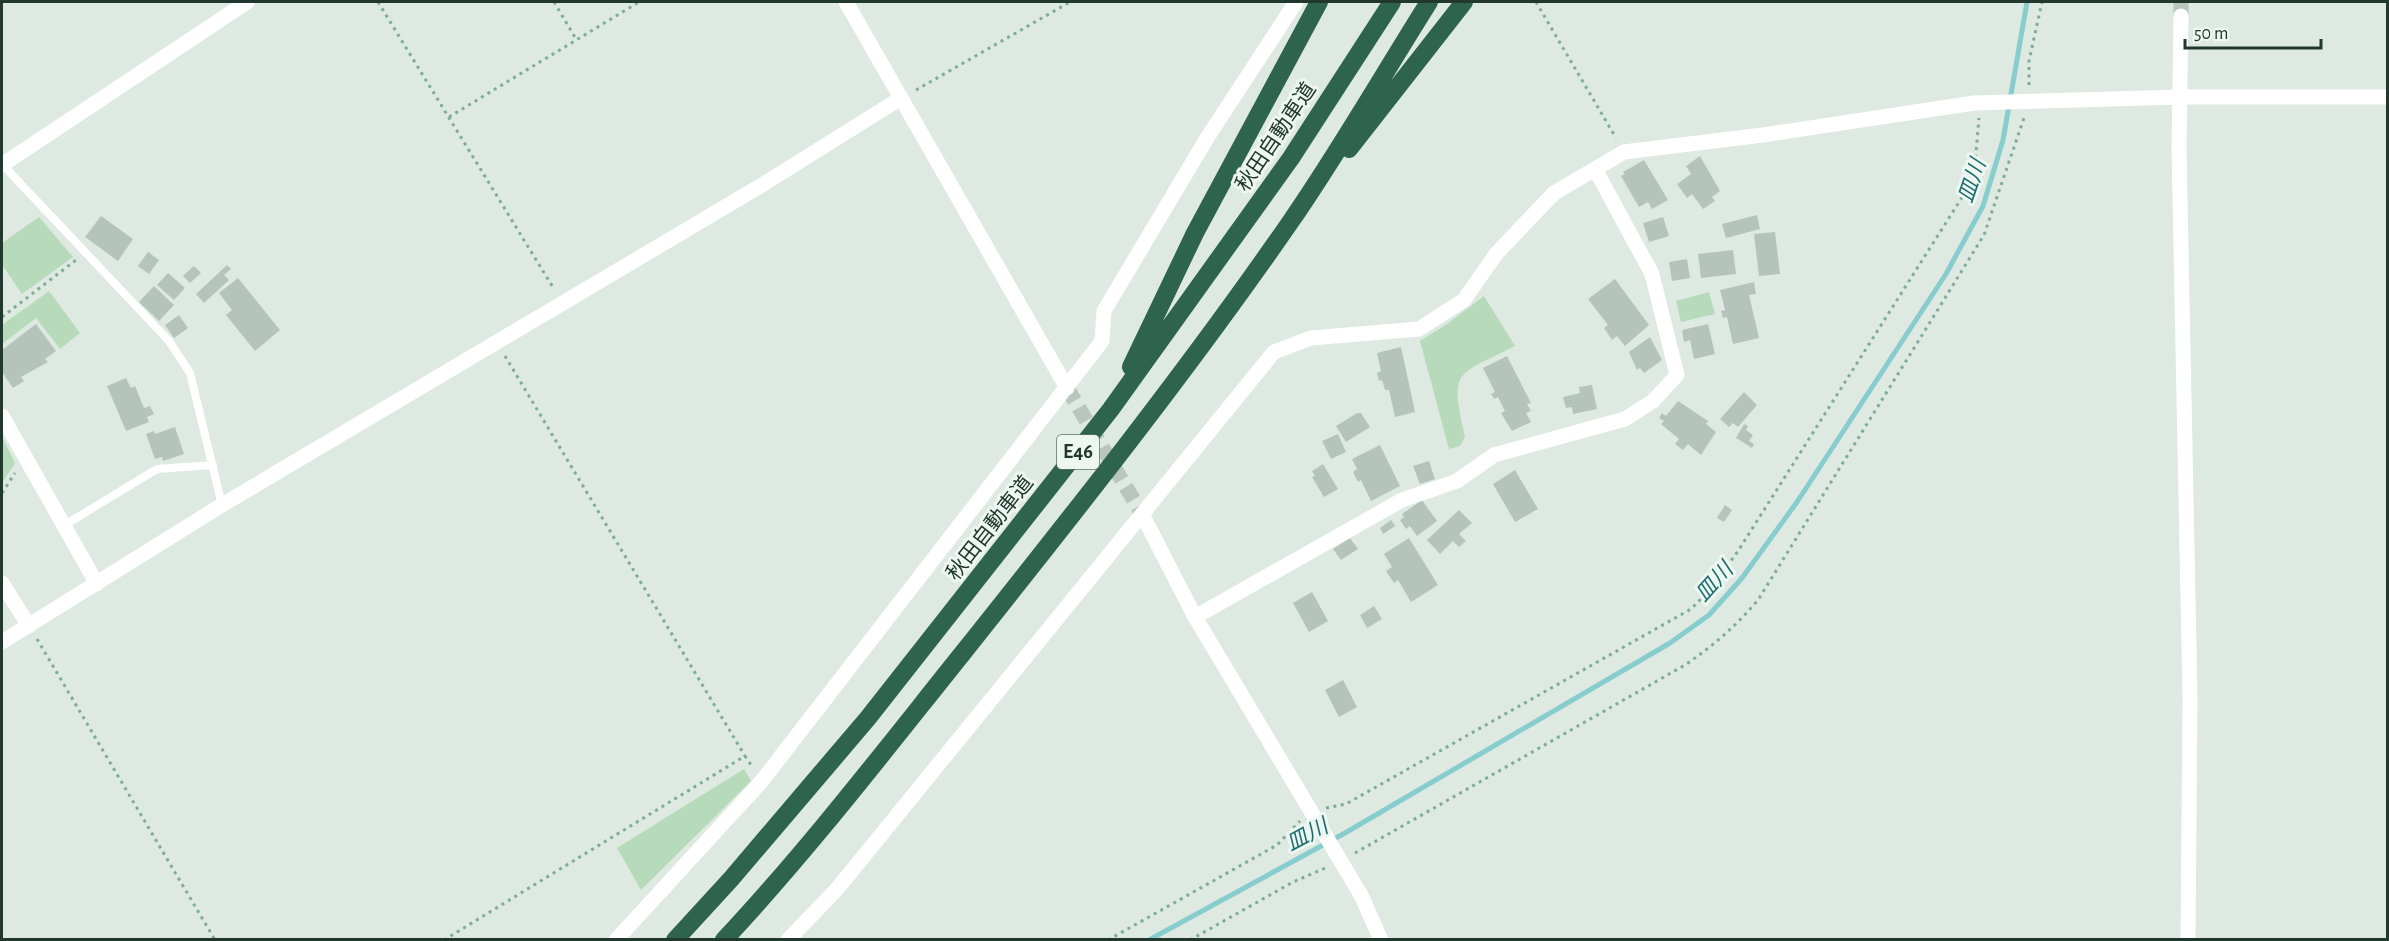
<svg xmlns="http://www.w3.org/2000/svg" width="2389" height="941" font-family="'Alegreya Sans','Noto Sans JP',sans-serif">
<rect width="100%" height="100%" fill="#dee9e2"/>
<path fill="#b7dabb" d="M39,217L73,257L22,294L2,265V243Z
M49,291L80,333L60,349L36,318L2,344V325Z
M1709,292L1715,314L1681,322L1676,301Z
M1484,296L1515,346C1456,376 1449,368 1465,437L1460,446L1449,449L1420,341L1447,324Z
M2,437L15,463L2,483Z
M744,769L751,781L641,890L617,848Z"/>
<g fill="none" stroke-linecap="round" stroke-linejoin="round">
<path stroke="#87cdcd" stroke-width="5" d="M1149,940L1345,833L1670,643L1709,615L1742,578L1797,502L1946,274L1983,206L2003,140L2027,2"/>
</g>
<path fill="#b4c4bb" d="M1700,156L1720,191L1712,197L1715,201L1703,209L1692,194L1687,198L1677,184L1691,174L1686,166Z
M1644,160L1668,200L1652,209L1648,202L1639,207L1621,176L1625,174L1623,172Z
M1757,215L1760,229L1726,238L1722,224Z
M101,216L133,239L118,261L85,237Z
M1663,217L1669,236L1649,242L1643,223Z
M1775,232L1780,274L1759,276L1754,234Z
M1733,250L1736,274L1701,278L1698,254Z
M148,252L159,260L149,274L138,266Z
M1687,259L1690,278L1672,281L1669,262Z
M227,265L231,269L224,275L229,280L204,303L196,294Z
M194,266L201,273L190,283L183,276Z
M168,273L185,288L174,300L157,285Z
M238,278L280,330L255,351L226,315L232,310L219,293Z
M1615,279L1649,325L1625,346L1617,336L1612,340L1604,328L1608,325L1588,299Z
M1754,282L1756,294L1749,295L1759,338L1733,344L1727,317L1723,318L1721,311L1725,310L1720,290Z
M154,286L174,305L159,321L139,302Z
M179,315L188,328L174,338L165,325Z
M36,324L56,351L45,359L48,362L21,377L24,381L13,388L2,372V350Z
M1708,324L1715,354L1694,359L1690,340L1684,342L1682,330Z
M1650,337L1662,360L1644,373L1640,368L1637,370L1629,352Z
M1401,347L1415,412L1395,417L1389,390H1385L1382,380L1379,381L1377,373L1381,371L1377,353Z
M1507,356L1531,403L1527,404L1531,411L1526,413L1531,422L1512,431L1501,413L1505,411L1498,397L1494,399L1491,394L1495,392L1483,368Z
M126,378L131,388L135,386L144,408L150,406L154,414L147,417L149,422L126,431L107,386Z
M1592,385L1597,409L1573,414L1572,407L1566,408L1563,397L1580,393L1579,387Z
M1744,392L1757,405L1738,427L1733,423L1729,427L1720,419Z
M1678,401L1708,421L1706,424L1716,432L1701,455L1688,444L1683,450L1675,444L1679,439L1661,424L1664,421L1659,418L1662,413L1666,416Z
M1357,413H1361L1370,427L1346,442L1336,426Z
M1744,424L1748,426L1746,430L1753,435L1749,441L1754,444L1752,448L1736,438Z
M175,427L184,454L163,461L162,457L155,459L146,434L154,431L155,434Z
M1338,434L1346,452L1331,459L1322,441Z
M1380,445L1400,486L1371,501L1361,480L1358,482L1353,472L1357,469L1352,459Z
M1429,461L1435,479L1420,484L1413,466Z
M1323,464L1338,489L1324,497L1312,477L1315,476L1312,471Z
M1515,470L1538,509L1515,522L1493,484Z
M1422,500L1437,521L1417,536L1410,526L1406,529L1400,520L1404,517L1402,514Z
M1725,505L1732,510L1724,522L1717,518Z
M1459,510L1472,523L1459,534L1466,541L1459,547L1453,541L1440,554L1427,540Z
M1391,520L1395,526L1383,534L1380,528Z
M1350,538L1358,549L1341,560L1333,549Z
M1409,538L1438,585L1411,602L1398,580L1394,583L1386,571L1392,567L1384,554Z
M1312,592L1328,621L1309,632L1293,603Z
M1374,606L1382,619L1367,628L1360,615Z
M1343,680L1357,707L1339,717L1325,690Z"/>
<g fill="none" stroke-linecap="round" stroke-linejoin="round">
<path stroke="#b8c6be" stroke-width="15" stroke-dasharray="15 8" stroke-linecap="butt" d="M2181,2V16
M1067,388L1142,514"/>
<path stroke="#7fac97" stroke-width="3" stroke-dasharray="3 4.5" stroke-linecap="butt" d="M378,2L554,289
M554,2L576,39
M1536,2L1616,138
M2029,85V61L2042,2
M916,90L1070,2
M449,117L639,2
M2,317L76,260
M505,356L745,756
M2,493L15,473
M37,639L215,940
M1326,808L1346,804L1691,609L1711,589L1738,551L1961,199L1975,165L1979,118
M1355,853L1685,665C1713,646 1736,626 1758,600L1984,235L2024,118
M444,940L745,756L753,768
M1108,940L1277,845L1300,821
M1190,940L1293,882L1325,868"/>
<path stroke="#fff" stroke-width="8" d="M2,164L169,341L190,373L222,505
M63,526L157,469L213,465"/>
<path stroke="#fff" stroke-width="15" d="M846,2L1067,388
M2181,16L2179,148L2190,698L2188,940
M2,165L247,2
M2,416L97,584
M1142,514L1195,617L1361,895L1381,940
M2,583L29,626
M1195,617L1402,500L1457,481L1494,455L1625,419L1653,401L1677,375L1652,274L1595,169
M2,642L222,505L762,185L901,98
M616,940L761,782L1102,341L1104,311L1207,138L1296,2
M788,940L837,889L1274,352L1311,338L1419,329L1464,300L1496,254L1554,193L1624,152L1763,135L1974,103L2181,97H2388"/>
<path stroke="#2d634f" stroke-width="18" d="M1349,149L1464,2
M1131,367L1195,233L1319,2
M675,940L731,879L868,718L1111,409L1291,158L1392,2
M724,940C809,849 885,750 962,654C1075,512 1188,370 1291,221C1340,150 1383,75 1429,2"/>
</g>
<g text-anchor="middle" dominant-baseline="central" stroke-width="6" stroke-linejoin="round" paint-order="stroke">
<rect fill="#eef6f1" stroke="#5e7168" stroke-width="1.5" x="1057" y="435" width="42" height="34" rx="4.5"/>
<g font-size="20" font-weight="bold" fill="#20382e">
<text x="1078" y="452">E46</text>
</g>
<g font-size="21" fill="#20382e" stroke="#eef6f1">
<text transform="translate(1276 137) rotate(-56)">秋田自動車道</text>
<text transform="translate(990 528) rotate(-52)">秋田自動車道</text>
</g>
<g font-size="22" font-style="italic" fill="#1d7071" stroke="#eef6f1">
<text transform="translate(1972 181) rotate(-71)">皿川</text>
<text transform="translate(1714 582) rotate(-48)">皿川</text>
<text transform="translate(1307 835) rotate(-28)">皿川</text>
</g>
</g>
<rect width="2389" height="941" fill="none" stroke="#20382e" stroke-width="6"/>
<path d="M2185 39v9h136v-9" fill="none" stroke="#20382e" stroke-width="3"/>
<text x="2194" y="39" font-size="18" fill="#20382e" stroke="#eef6f1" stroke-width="4.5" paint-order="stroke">50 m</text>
</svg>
